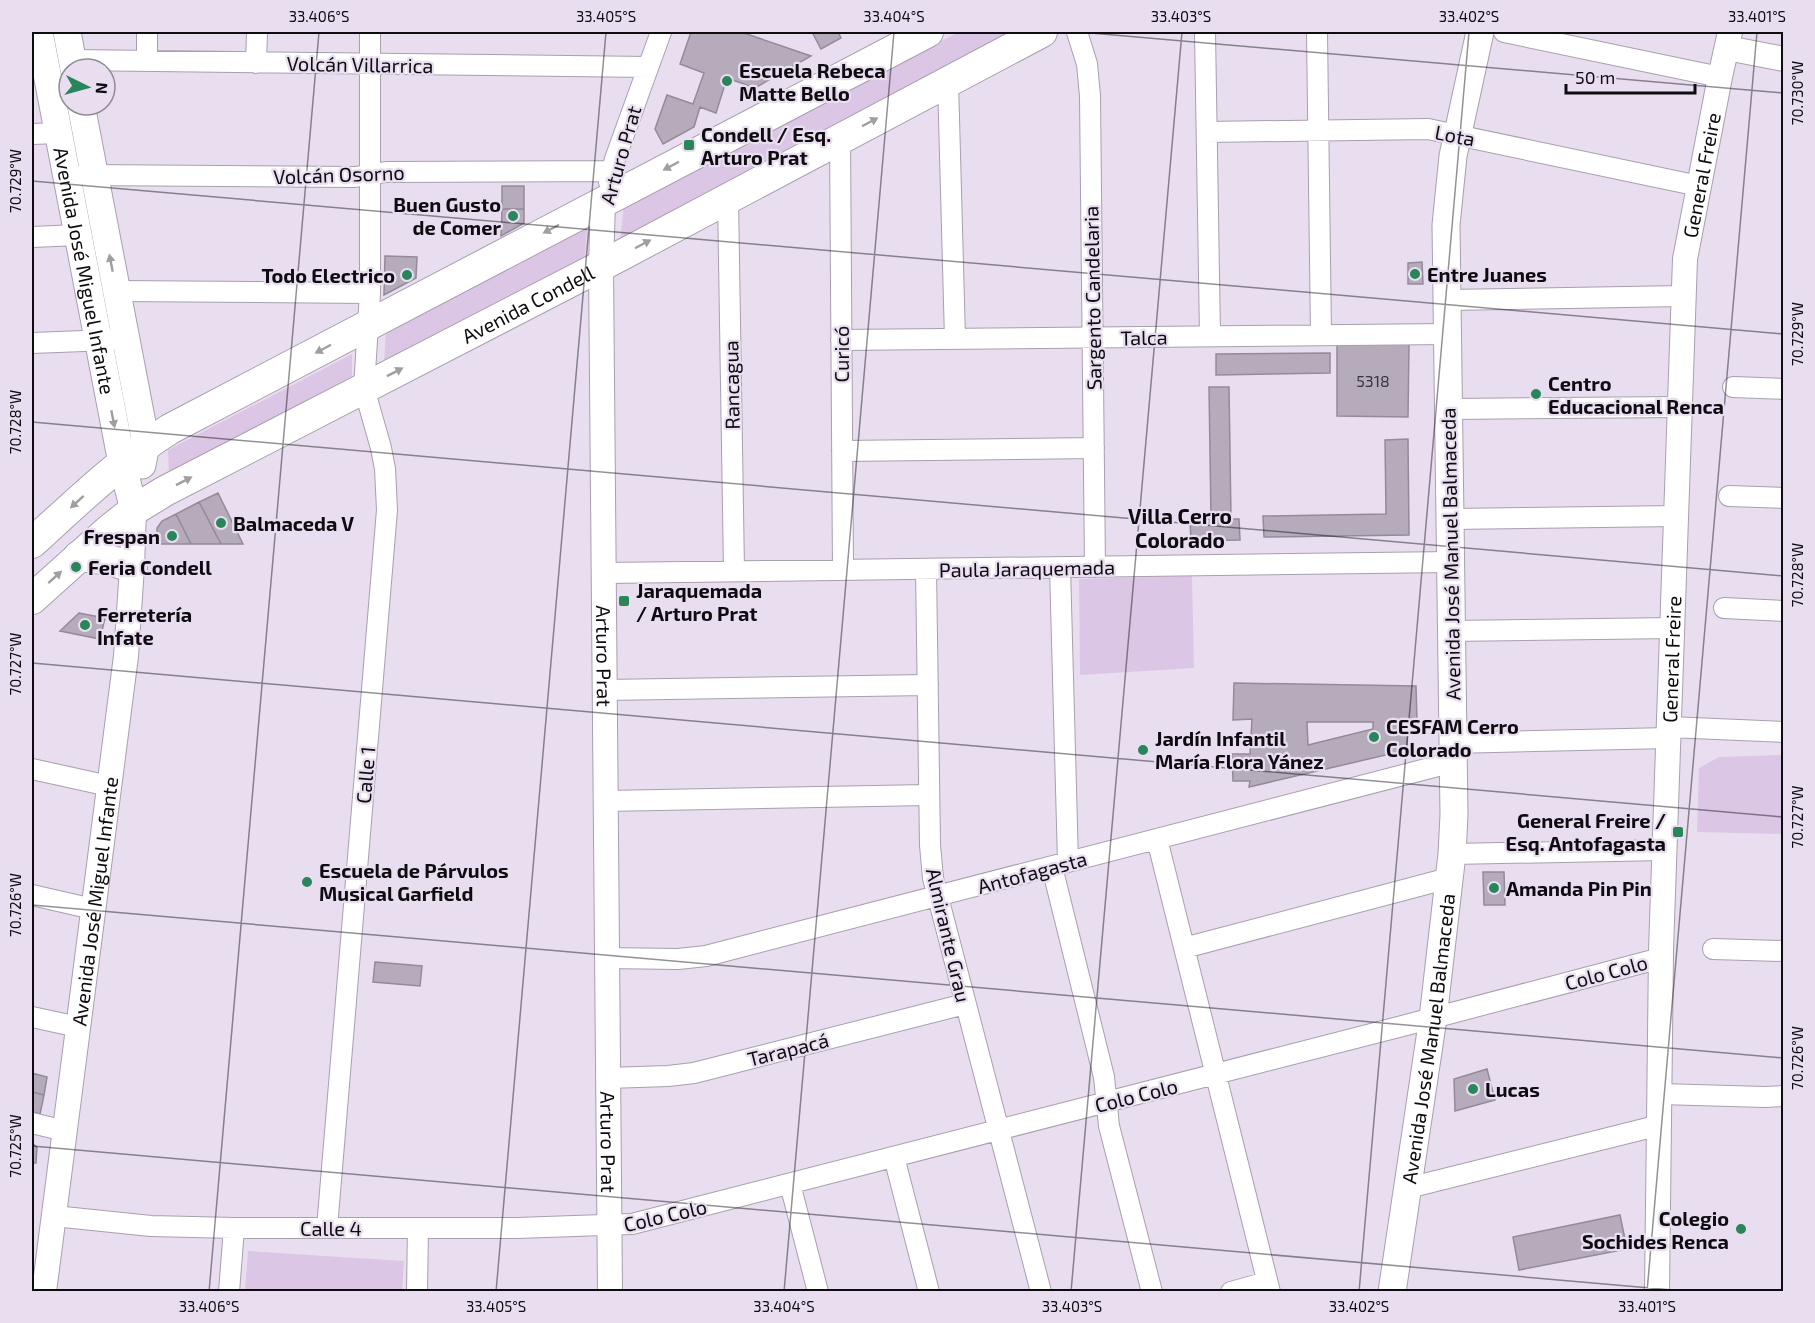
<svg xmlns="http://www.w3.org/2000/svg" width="1815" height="1323" font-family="'Exo 2',sans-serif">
<rect width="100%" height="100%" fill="#e9deef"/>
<path fill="#dbc6e5" d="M959,32H1017L620,242L624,204Z
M587,227L585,257L384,362L386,333Z
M352,354V376L169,476L168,450Z
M1192,576L1194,668L1080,675L1079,579Z
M1783,755V834L1697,832L1699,768L1719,757Z
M248,1251L404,1261L402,1291H245Z"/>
<path fill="#b5abbb" stroke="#948a99" stroke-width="1.5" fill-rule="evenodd" d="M691,32H741L811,56L755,88L727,78L716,113L700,107L694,127L663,144L655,129L667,95L693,104L704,73L680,64Z
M812,32H838L841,38L821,49Z
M502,186H524V209H502Z
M502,209H524V223L501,236Z
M385,256L417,257L416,278L384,295Z
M1422,262L1423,284H1408V263Z
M1337,343L1409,344L1408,417L1337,416Z
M1330,353V373L1216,375V354Z
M1209,387H1229L1231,519H1239L1240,540L1191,541L1190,520L1211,519Z
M1408,439L1409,535L1264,537L1263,516L1386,514L1385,440Z
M218,493L243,544H221L199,502Z
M199,502L221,544H191L176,514Z
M176,514L191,544H157V528L162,521Z
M79,613L105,618L100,639L60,631Z
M1234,683L1416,686L1417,721L1408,722L1407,750L1249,787L1250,781H1233L1232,754H1250L1252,719L1233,720ZM1307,722H1373V729L1308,745Z
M1483,872H1504L1505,905H1484Z
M375,962L422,966L420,986L373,982Z
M1487,1069L1495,1100L1455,1111L1454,1079Z
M32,1073L47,1077L44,1095L32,1092Z
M32,1092L44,1095L40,1114L32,1112Z
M32,1143L37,1147L36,1163H32Z
M1620,1215L1627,1249L1519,1270L1513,1237Z"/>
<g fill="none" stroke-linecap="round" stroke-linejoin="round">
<g stroke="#a99fae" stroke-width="22">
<path id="minor" d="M1077,32L1087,64L1090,96L1095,567
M1205,32L1210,336
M1317,32L1321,335
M1504,32L1720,77
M73,60L648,67
M147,61V32
M256,63L257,32
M948,81L955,339
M1207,132L1428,129L1699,186
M32,134L58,133
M840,139L843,570
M84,175L355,177L386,172L612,171
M609,182L615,159L661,32
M728,198L734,571
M32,237L78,235
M116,291L370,293
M1447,300L1683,296
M841,340L1447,334
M32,343L110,340
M1733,387L1784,389
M1449,409L1680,407
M842,451L1094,448
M1729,496L1784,498
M1450,519L1677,516
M1060,567L1068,862
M926,569L930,845L933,878L1041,1292
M604,573L1451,562
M1724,608L1784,611
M1451,631L1673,628
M605,690L928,685
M1669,727L1784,732
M1452,743L1669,738
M32,769L109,786
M606,801L929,795
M1157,839L1270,1292
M1452,854L1665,850
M1052,867L1104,1077L1109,1126L1152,1292
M32,895L93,909
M1184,948L1449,878
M1713,949L1784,951
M607,958L678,959L706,956L1453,762
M32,1017L78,1027
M608,1078L668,1076L694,1073L965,1004
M1660,1094L1765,1097L1784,1096
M32,1123L65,1131
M894,1157L929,1292
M790,1184L818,1292
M1408,1188L1660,1125
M54,1216L151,1226L234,1228H517L632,1224L1410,1024L1661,958
M327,1228L387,510L385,469L381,448L364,388L370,293V32
M229,1292L234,1228
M417,1292L418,1228
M1231,1292L1267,1282"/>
</g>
<g stroke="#a99fae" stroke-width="26">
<g id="tertiary">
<path d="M1727,48L1784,59"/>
<path id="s1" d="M603,202L601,266L610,1292"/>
<path id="s2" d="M44,1292L126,656L132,567L134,510"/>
<path id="s3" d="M1657,1292L1661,950L1685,259L1720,77L1730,32"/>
</g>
</g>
<g stroke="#a99fae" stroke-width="29">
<g id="secondary">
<path id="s4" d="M39,32L122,463L134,510"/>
<path d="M67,32L74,69"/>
<path d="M81,105L146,444L142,465"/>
<path id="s5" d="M1392,1292L1433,1018L1452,854L1454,815L1446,225L1453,156L1480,32"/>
</g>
</g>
<g stroke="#a99fae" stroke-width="32">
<g id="primary">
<path d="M32,543C76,503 119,461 170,429L928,32"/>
<path d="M79,556L109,560L132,567"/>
<path id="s6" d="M32,599L110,529L134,510L165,491L601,266L1042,32"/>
</g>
</g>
<use href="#minor" stroke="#fff" stroke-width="20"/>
<use href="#tertiary" stroke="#fff" stroke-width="24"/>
<use href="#secondary" stroke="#fff" stroke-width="27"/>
<use href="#primary" stroke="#fff" stroke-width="30"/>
</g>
<defs><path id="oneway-solid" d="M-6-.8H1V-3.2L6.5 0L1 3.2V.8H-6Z" transform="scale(1.5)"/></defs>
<g fill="#9f9ea0">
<use href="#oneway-solid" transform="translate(870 122) rotate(-28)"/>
<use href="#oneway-solid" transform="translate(671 166) rotate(152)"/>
<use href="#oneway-solid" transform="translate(551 229) rotate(152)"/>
<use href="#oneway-solid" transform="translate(643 244) rotate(-28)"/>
<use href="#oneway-solid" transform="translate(111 263) rotate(-101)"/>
<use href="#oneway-solid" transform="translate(323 349) rotate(152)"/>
<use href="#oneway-solid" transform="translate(395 372) rotate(-27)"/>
<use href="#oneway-solid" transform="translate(113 419) rotate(79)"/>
<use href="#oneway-solid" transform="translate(184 481) rotate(-27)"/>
<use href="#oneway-solid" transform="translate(77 502) rotate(138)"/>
<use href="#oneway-solid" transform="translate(55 577) rotate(-42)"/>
</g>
<path fill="none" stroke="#0f0c11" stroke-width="1.5" stroke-opacity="0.45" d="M1079,32L1784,93M32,181L1784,334M32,422L1784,576M32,663L1784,817M32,905L1784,1058M32,1146L1696,1292M209,1292L319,32M496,1292L606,32M784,1292L894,32M1071,1292L1182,32M1359,1292L1469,32M1647,1292L1757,32"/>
<g fill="#2b855b" stroke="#e9deef" stroke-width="2">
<circle cx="727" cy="81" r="6"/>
<rect x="683" y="139" width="12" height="12" rx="3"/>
<circle cx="513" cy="216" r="6"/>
<circle cx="1415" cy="274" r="6"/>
<circle cx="407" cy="275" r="6"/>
<circle cx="1536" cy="394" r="6"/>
<circle cx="221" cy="523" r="6"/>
<circle cx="172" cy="536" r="6"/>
<circle cx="76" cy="567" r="6"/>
<rect x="618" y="595" width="12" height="12" rx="3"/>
<circle cx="85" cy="625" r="6"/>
<circle cx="1374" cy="737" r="6"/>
<circle cx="1143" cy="750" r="6"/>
<rect x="1672" y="826" width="12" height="12" rx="3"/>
<circle cx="307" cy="882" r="6"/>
<circle cx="1494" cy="888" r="6"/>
<circle cx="1473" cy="1089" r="6"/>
<circle cx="1741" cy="1229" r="6"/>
</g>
<g text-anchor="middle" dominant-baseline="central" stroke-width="4.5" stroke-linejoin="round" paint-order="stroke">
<g font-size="16" fill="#38343c">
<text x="1373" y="380">5318</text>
</g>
<g font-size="20" fill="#0f0c11" stroke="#e9deef">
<text transform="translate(360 64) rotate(1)">Volcán Villarrica</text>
<text transform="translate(1455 135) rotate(11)">Lota</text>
<text transform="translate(620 155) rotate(-74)">Arturo Prat</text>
<text transform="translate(339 174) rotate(-2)">Volcán Osorno</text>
<text stroke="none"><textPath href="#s3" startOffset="1119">General Freire</textPath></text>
<text stroke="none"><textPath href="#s4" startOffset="243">Avenida José Miguel Infante</textPath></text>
<text transform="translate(1092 298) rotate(-91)">Sargento Candelaria</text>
<text stroke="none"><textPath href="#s6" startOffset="580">Avenida Condell</textPath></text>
<text transform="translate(1144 337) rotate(-1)">Talca</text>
<text transform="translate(841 354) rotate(-90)">Curicó</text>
<text transform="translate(731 385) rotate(-91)">Rancagua</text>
<text transform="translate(1450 554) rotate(-91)">Avenida José Manuel Balmaceda</text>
<text transform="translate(1027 568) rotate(-1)">Paula Jaraquemada</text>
<text stroke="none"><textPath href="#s1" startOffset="454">Arturo Prat</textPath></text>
<text stroke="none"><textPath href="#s3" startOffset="633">General Freire</textPath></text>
<text transform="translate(365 775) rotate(-85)">Calle 1</text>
<text transform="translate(1032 872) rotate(-15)">Antofagasta</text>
<text stroke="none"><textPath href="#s2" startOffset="394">Avenida José Miguel Infante</textPath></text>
<text transform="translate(949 935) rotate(77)">Almirante Grau</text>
<text transform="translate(1606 972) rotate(-15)">Colo Colo</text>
<text stroke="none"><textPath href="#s5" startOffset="256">Avenida José Manuel Balmaceda</textPath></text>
<text transform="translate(788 1049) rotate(-14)">Tarapacá</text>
<text transform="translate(1136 1095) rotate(-14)">Colo Colo</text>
<text stroke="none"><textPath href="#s1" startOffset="940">Arturo Prat</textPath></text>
<text transform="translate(665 1215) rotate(-13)">Colo Colo</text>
<text x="331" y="1228">Calle 4</text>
</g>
<g font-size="20" font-weight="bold" fill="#0f0c11" stroke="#e9deef" text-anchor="start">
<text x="739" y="70">Escuela Rebeca<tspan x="739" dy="23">Matte Bello</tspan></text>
<text x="701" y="134">Condell / Esq.<tspan x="701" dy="23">Arturo Prat</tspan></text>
<text x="501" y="204" text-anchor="end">Buen Gusto<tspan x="501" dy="23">de Comer</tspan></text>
<text x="1427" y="274">Entre Juanes</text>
<text x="395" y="275" text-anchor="end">Todo Electrico</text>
<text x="1548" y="383">Centro<tspan x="1548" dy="23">Educacional Renca</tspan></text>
<text x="233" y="523">Balmaceda V</text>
<text x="160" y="536" text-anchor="end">Frespan</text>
<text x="88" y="567">Feria Condell</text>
<text x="636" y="590">Jaraquemada<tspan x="636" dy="23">/ Arturo Prat</tspan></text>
<text x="97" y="614">Ferretería<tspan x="97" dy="23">Infate</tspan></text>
<text x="1386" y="726">CESFAM Cerro<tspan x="1386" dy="23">Colorado</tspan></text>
<text x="1155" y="738">Jardín Infantil<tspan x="1155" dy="23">María Flora Yánez</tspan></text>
<text x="1666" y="820" text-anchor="end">General Freire /<tspan x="1666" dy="23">Esq. Antofagasta</tspan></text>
<text x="319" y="870">Escuela de Párvulos<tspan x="319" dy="23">Musical Garfield</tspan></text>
<text x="1506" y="888">Amanda Pin Pin</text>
<text x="1485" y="1089">Lucas</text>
<text x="1729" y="1218" text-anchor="end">Colegio<tspan x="1729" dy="23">Sochides Renca</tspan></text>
</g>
<g font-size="21" font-weight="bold" fill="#0f0c11" stroke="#e9deef">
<text x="1180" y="515">Villa Cerro<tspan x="1180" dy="24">Colorado</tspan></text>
</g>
</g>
<rect width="1815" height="1323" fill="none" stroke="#e9deef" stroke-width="66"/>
<g transform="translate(87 87) rotate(95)"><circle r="28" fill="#e9deef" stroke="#928a96" stroke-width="1.5"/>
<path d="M0-4.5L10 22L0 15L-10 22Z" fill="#2b855b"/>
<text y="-9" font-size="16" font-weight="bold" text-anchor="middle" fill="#0f0c11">N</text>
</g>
<path d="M1566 84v9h129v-9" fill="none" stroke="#0f0c11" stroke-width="3"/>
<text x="1575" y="84" font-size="18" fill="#0f0c11" stroke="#e9deef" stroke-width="4.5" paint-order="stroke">50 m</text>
<rect x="33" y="33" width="1749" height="1257" fill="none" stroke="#0f0c11" stroke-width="2"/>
<g font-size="15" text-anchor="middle" fill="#0f0c11">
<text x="319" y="22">33.406°S</text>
<text x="606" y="22">33.405°S</text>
<text x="894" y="22">33.404°S</text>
<text x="1181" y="22">33.403°S</text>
<text x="1469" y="22">33.402°S</text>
<text x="1757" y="22">33.401°S</text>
<text transform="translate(1798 93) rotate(-90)" y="5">70.730°W</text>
<text transform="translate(16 181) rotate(-90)" y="5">70.729°W</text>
<text transform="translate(1798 334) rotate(-90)" y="5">70.729°W</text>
<text transform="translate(16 422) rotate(-90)" y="5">70.728°W</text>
<text transform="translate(1798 575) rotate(-90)" y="5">70.728°W</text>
<text transform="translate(16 664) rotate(-90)" y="5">70.727°W</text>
<text transform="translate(1798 817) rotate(-90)" y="5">70.727°W</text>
<text transform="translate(16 905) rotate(-90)" y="5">70.726°W</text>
<text transform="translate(1798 1058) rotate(-90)" y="5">70.726°W</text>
<text transform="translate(16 1146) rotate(-90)" y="5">70.725°W</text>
<text x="209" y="1312">33.406°S</text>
<text x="496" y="1312">33.405°S</text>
<text x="784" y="1312">33.404°S</text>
<text x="1072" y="1312">33.403°S</text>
<text x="1359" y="1312">33.402°S</text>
<text x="1647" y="1312">33.401°S</text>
</g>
</svg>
